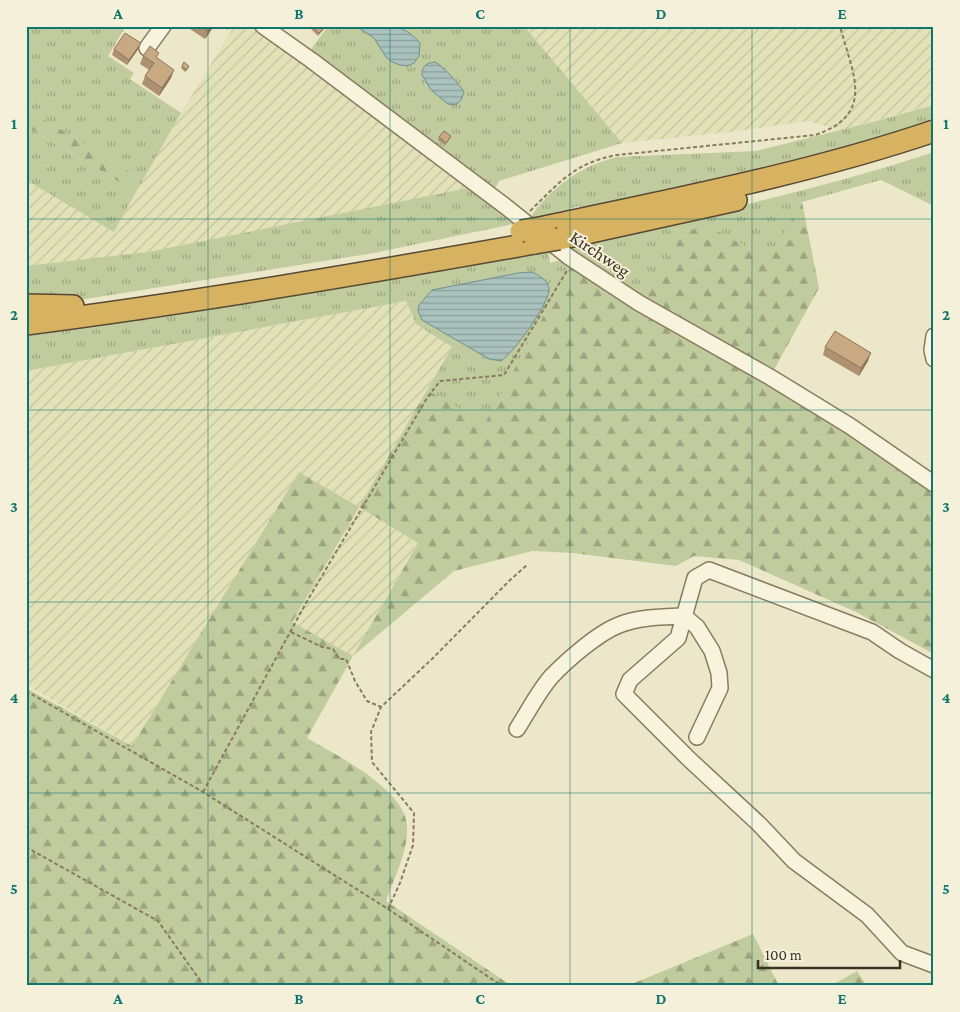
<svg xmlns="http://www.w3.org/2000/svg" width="960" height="1012" font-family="'Crimson Pro',serif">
<defs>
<pattern id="farmland-furrows" width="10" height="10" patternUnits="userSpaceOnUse" patternTransform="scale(1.25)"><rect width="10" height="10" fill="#e2e1b8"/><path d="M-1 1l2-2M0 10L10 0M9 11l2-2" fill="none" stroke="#c3c29e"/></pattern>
<pattern id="grass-tufts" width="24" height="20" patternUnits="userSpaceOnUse" patternTransform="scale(1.25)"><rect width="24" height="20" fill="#c0cb9e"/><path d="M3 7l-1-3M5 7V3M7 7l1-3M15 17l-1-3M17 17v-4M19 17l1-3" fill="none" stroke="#9da580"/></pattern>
<pattern id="forest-firs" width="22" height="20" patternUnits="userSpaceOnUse" patternTransform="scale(1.25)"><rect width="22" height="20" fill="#c0cb9e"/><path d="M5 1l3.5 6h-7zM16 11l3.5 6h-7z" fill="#9da580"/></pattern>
<pattern id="water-rules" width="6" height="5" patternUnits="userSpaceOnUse" patternTransform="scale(1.25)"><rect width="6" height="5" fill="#aac2be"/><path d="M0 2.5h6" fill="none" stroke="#8b9e9a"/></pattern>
</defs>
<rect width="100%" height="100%" fill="#ede7ca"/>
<path fill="url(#farmland-furrows)" d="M234,26H263L491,196L26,281V180L114,232L181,113Z
M524,26H934V105L840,130L808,121L730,132L622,143Z
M406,301L416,324L452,347L359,507L418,542L353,656L291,622L359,507L299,472L132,746L26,685V371Z"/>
<path fill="url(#grass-tufts)" d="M26,26H126L108,56L134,73L130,79L181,113L143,180L26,108Z
M328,26H524L622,143L499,181L491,196L306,56Z
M934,105V124L851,150L588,212L579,206L531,220C533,210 540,205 546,198C567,177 588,164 617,157L756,151L876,121Z
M26,126L136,192L114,232L26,180Z
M934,152V206L881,180L802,202L769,259L707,226L642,299L563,246C687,218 813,192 934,152Z
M468,188L513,224L374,253L73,301L26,303V266L148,252Z
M548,250L550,263L569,257L574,260L485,424L427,390L452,347L416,324L406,301L26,371V336L37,333Z"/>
<path fill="url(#forest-firs)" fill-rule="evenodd" d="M26,108L143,180L136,192L26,126Z
M802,202L819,288L770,377L934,484V654L856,612L739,560L694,556L676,566L573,553L532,551L454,571L353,656L307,738C336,755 407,790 407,827C408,852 394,878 386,901L512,986H26V688L132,746L299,472L359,507L427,390L485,423L574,260L639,303L685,231L707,226L769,258ZM359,507L418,543L353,656L292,622Z
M753,934L779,986H627Z
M857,971L867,986H830Z"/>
<path fill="url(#water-rules)" stroke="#71908c" d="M356,26C382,26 402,21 420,43L419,56L414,63L408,66L400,65L392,62L386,57L374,38Z
M435,62C442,65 460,85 464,92L461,100L456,105L448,104L431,90L422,75C422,66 426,63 435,62Z
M532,272C540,276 550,281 549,291C546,308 514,352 501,361L489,359L422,320L418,311L419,305L432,290L518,273Z"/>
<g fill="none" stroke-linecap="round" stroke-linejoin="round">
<g stroke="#897b5f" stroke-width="18">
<path id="minor" d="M263,26L311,60L505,206L569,257L639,303L770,377L850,426L934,484
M147,48L163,26
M934,336L932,350L934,359
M934,670L900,651L872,632L709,570L695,578L678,638L630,680L624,694L690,760L759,824L794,861L867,915L902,953L934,965
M517,729C528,712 538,692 551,677C566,661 598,633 619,625C639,617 662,617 684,616L697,627L712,651L719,673L720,688L697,737"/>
</g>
<g stroke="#574833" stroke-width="24">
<path id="highway" d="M545,227C675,199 807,174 934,131
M559,239L736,200
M26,305L73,306
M26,324C197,302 366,273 535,243"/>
</g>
<path stroke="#897b5f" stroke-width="2" stroke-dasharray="4 2.5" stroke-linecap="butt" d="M530,211C560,182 574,163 617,155L815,135C877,114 852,73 840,26
M291,632L322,647L333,649L339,659H346L355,681L367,701L381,707
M26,691L203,792L388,909L502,986
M203,792L306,603L427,398L440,381L504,375L568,269
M26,847L158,921L204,986
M388,909L400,883L413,845L414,813L372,762L371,732L381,707L432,659L510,580L527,565"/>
<use href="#minor" stroke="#f8f3dd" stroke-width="15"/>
<use href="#highway" stroke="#d6b261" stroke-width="21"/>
<g stroke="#574833" stroke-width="24" stroke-linecap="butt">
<path id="highway-bridge" d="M521,231L545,227
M535,243L559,239"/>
</g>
<use href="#highway-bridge" stroke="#d6b261" stroke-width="21"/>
</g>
<path fill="#ad9170" d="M191,26H214L205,39L190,29Z
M223,26H230L228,30Z
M312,26L325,27L324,29L318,36L311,29Z
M139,48L127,65L112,55L114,49Z
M143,56L158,58L171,78L159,96L142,84L145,76L149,70L140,64Z
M182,66H189L188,69L185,72L181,68Z
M451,136L450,139L445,145L438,140L439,137Z
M825,347L868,361L859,376L823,355Z"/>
<path fill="#8d765b" d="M211,26H214L205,39L208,31Z
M141,43L139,48L127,65L129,60Z
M174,70L171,78L159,96L162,88Z
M871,353L868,361L859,376L861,368Z"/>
<path fill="#c9a982" stroke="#8d765b" d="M201,26H211L208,31Z
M312,26H325V27L319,33L312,27Z
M125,33L141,43L129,60L114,49Z
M150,46L159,53L156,57L174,70L162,88L145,76L154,63L143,56Z
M184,62L189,66L186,70L182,66Z
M444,131L451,136L446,143L439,137Z
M835,331L871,353L861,368L825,347Z"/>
<path fill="none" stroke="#0f766e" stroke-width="1" stroke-opacity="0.55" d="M208,26V986M390,26V986M570,26V986M752,26V986M26,219H934M26,410H934M26,602H934M26,793H934"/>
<g text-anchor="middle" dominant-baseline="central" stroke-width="4" stroke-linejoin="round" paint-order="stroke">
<g font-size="18" fill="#3a3122" stroke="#f5f0d9">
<text transform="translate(600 254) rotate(34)">Kirchweg</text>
</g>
</g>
<rect width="960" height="1012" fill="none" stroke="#f5f0d9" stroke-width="55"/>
<path d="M758 960v8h142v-8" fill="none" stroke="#3a3122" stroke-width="2.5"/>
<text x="765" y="960" font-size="15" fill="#3a3122" stroke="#f5f0d9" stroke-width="4" paint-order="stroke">100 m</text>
<rect x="28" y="28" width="904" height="956" fill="none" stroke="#0f766e" stroke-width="2"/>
<g font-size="16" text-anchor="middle" font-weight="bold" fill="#0f766e">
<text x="118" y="19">A</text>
<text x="299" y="19">B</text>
<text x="480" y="19">C</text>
<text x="661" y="19">D</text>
<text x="842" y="19">E</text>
<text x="14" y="129">1</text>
<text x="946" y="129">1</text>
<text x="14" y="320">2</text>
<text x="946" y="320">2</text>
<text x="14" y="512">3</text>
<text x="946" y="512">3</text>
<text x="14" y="703">4</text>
<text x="946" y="703">4</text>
<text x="14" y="894">5</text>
<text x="946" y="894">5</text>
<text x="118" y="1004">A</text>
<text x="299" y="1004">B</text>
<text x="480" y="1004">C</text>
<text x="661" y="1004">D</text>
<text x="842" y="1004">E</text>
</g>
</svg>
